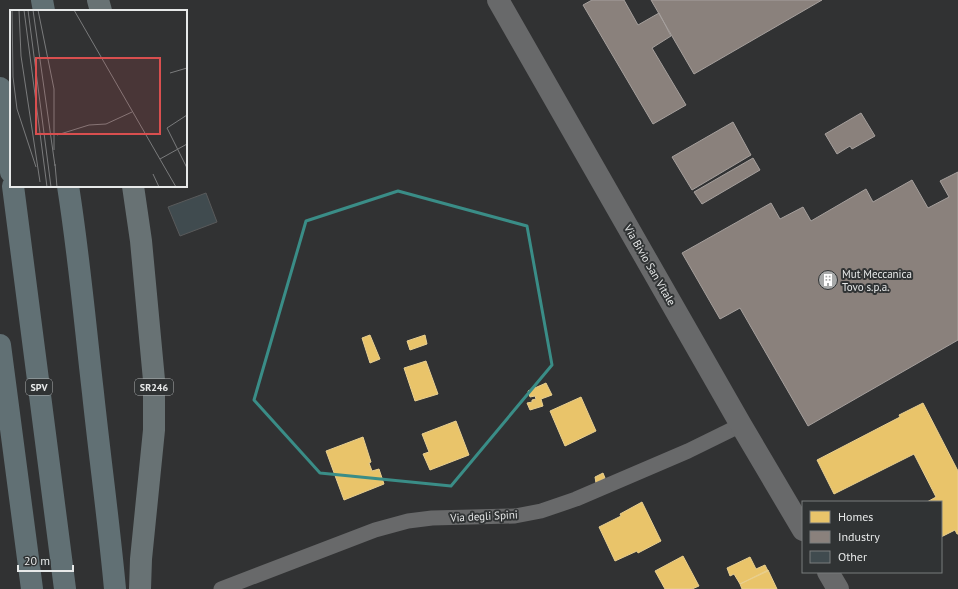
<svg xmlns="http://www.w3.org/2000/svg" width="958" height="589" viewBox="0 0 958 589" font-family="'PT Sans',sans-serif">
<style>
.homes{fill:#e9c46a;stroke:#e8cf90}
.industry{fill:#8a817c;stroke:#a6a09d}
.building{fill:#404b4f;stroke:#595a5b}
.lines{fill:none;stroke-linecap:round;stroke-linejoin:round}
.minor{stroke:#68696a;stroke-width:15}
.secondary{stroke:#68696a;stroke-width:22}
.primary{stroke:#687274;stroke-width:22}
.motorway{stroke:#617074;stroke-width:22}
.marked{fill:none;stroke:#3a8d87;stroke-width:3;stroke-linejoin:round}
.labels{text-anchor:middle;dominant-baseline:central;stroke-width:4;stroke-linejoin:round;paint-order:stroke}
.shield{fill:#303334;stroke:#b0b2b3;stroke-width:1}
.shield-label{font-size:10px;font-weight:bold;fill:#e7e9e9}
.street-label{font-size:11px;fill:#e7e9e9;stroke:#303334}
.poi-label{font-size:11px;fill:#e7e9e9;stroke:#303334;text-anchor:start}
.inset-road{fill:none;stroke:#7a7b7c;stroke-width:1}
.view{fill:#d94f4f;fill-opacity:0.15;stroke:#d94f4f;stroke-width:2}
.inset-edge{fill:none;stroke:#e7e9e9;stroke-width:2}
</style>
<rect width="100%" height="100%" fill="#313233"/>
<!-- homes -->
<path class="homes" d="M370,335L380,359L370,363L362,338Z
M425,335L427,344L410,350L407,341Z
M426,361L438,394L415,401L404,368Z
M546,383L552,395L541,399L543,406L530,410L527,403L532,402V400L536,399L535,396L530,397L528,391Z
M581,397L596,431L565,446L550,411Z
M923,403L958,471V534H957L955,530L941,537V502H927L936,497L914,454L834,494L817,460L900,417L899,415Z
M456,421L469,455L430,470L423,454L429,452L422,434Z
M363,437L371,462L369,463L372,471L379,469L384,484L344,500L326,451Z
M603,473L605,478L596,483L595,477Z
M642,502L661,541L638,553L637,551L615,561L599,527L621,516L620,514Z
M683,556L699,586L692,589H665L655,571Z
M750,557L756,569L765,565L768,571L740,584L734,574L730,576L727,568Z
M768,570L777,589H742L740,584Z"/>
<!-- industry -->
<path class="industry" d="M592,0H624L638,25L659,13L671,36L652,48L686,105L653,124L583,5Z
M651,0H822L694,74Z
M861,113L875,136L852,149L850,146L837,154L825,134Z
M733,122L751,155L692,190L672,157Z
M753,158L760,170L702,204L694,192Z
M958,172V340L808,426L740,308L720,319L682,253L771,203L780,219L803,207L811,221L866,189L873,202L912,180L928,208L949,197L940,181Z"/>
<!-- building -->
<path class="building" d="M206,193L217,222L180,236L168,207Z"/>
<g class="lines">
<!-- minor -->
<path class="minor" d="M221,589L375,530L408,521L432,518L515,516L541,511L576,499L688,451L741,425"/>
<!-- secondary -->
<path class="secondary" d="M498,0L741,425L803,530
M828,572L838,589"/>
<!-- primary -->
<path class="primary" d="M98,0L101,11
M133,186L141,241L154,380V430L141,559L140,589"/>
<!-- motorway -->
<path class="motorway" d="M42,0L44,11
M0,88L11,172
M13,186L65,589
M68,186C79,255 85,324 93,393C100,459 109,524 115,589
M0,345L32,589"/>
</g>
<!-- marked area -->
<path class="marked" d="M398,191L527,226L552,365L451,486L320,473L254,400L306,221Z"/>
<!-- icons -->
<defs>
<symbol id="building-disc" viewBox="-11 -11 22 22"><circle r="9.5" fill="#a7a9a9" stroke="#303334"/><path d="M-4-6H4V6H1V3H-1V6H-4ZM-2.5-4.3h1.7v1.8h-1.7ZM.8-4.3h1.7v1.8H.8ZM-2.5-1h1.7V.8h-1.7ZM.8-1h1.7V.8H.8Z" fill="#fff"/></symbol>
</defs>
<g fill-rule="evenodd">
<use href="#building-disc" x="817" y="269" width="22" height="22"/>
</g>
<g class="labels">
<!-- shield labels -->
<g class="shield">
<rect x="26" y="379" width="26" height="16" rx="3"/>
<rect x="135" y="379" width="38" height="16" rx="3"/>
</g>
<g class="shield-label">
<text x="39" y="387">SPV</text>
<text x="154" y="387">SR246</text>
</g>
<!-- street labels -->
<g class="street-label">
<text transform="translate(650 265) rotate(60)">Via Bivio San Vitale</text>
<text transform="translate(484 516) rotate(-3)">Via degli Spini</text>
</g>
<!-- poi labels -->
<g class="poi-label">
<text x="842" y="274">Mut Meccanica<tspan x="842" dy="13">Tovo s.p.a.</tspan></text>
</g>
</g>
<!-- overview -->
<g transform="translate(10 10)">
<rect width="177" height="177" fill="#313233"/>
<path class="inset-road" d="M2,0L3,67L7,99L26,157M9,0L11,46L30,172M14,0L37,177M18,0L41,177M23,0L45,156M28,0L44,79V140M64,0L166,177M160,63L177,58M177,105L157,118L177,158M47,125L79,115L96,114L122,102M150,149L177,134M45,154L47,177M143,164L149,177"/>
<path class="view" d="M26,48H150V124H26Z"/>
<rect width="177" height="177" class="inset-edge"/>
</g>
<!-- legend -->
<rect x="802" y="501" width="140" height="72" fill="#303334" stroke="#797c7c"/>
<rect x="810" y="511" width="20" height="12" fill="#e9c46a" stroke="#797c7c"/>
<text x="838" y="521" font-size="12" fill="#e7e9e9">Homes</text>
<rect x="810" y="531" width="20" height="12" fill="#8a817c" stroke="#797c7c"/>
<text x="838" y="541" font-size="12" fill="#e7e9e9">Industry</text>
<rect x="810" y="551" width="20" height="12" fill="#404b4f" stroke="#797c7c"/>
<text x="838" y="561" font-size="12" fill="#e7e9e9">Other</text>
<!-- scale -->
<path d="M18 565v6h55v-6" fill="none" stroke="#e7e9e9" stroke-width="2"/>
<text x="24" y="565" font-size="12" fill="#e7e9e9" stroke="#303334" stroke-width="3" paint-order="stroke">20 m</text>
</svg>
